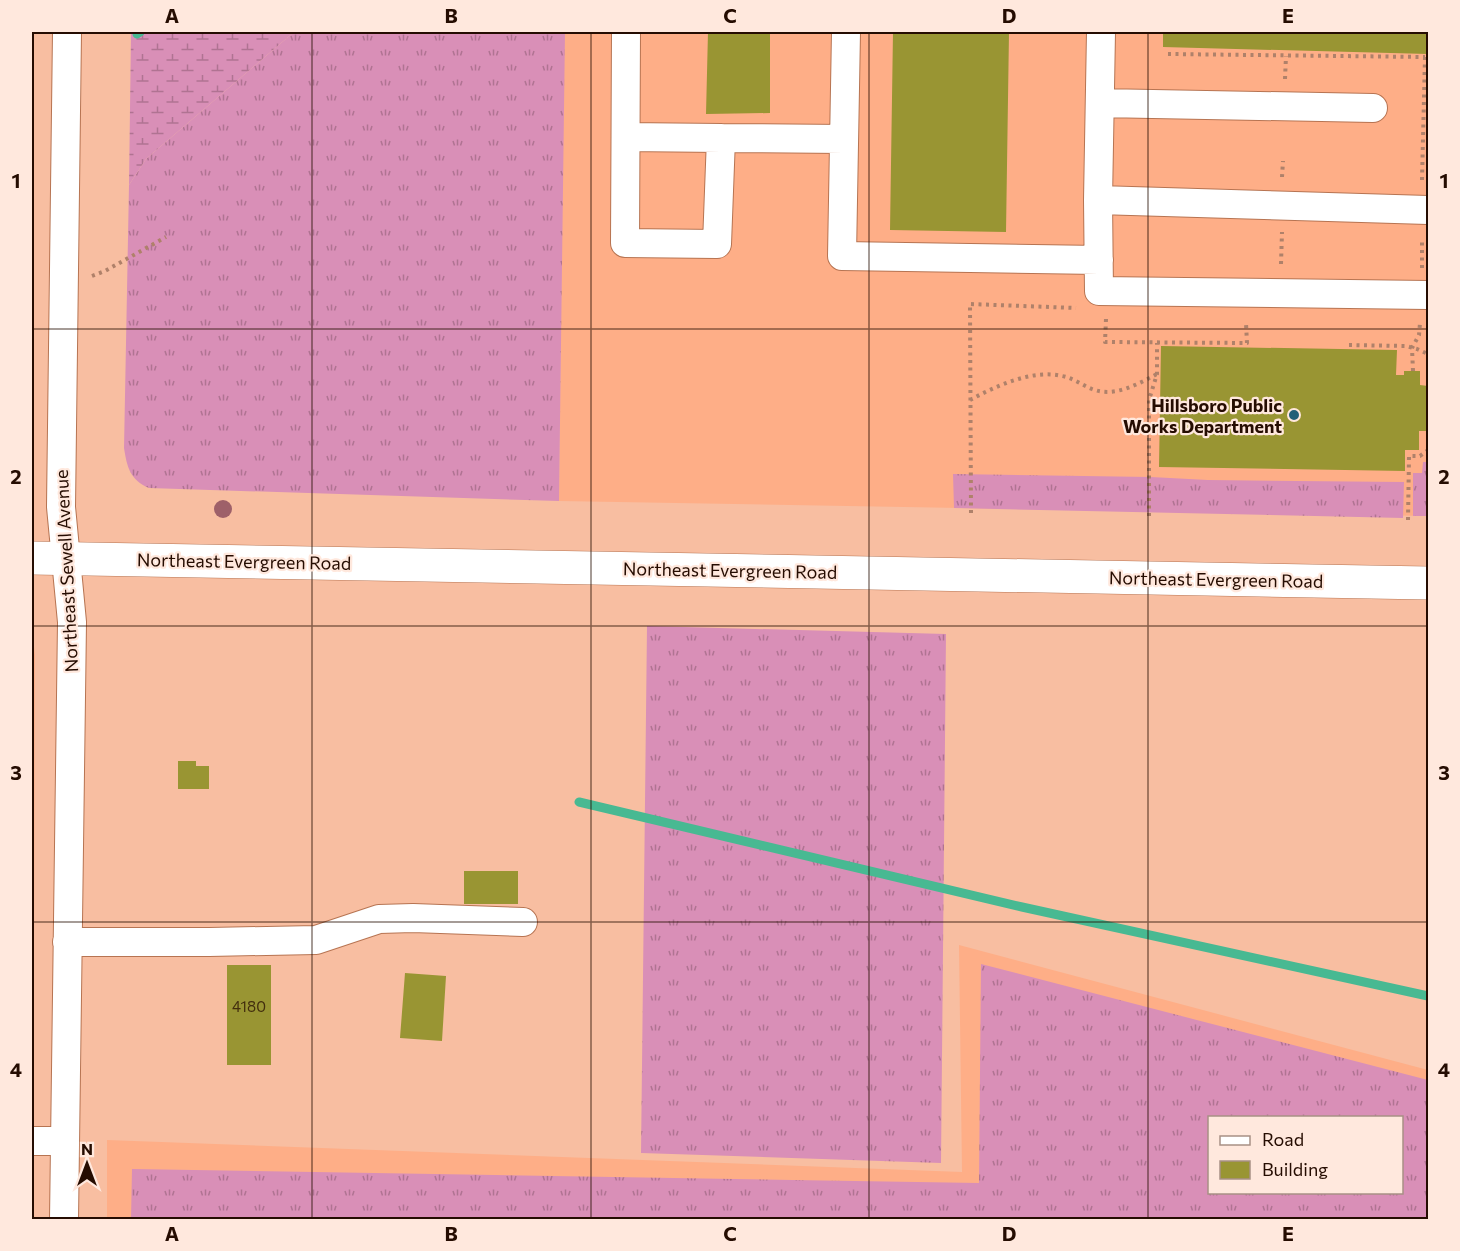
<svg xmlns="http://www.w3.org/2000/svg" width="1460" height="1251" viewBox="0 0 1460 1251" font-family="Commissioner,sans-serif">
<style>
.built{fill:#feae87;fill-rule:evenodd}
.grass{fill:url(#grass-tufts);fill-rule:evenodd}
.wetland{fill:url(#wetland-marsh)}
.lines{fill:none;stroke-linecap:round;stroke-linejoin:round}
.stream{stroke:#48b992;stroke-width:9}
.building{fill:#999533}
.minor-casing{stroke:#b77452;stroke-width:30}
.major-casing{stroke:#b77452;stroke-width:34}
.path{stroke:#af816a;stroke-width:4;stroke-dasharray:3 4.5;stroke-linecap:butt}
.minor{stroke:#fff;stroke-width:28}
.major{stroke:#fff;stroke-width:33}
.tree{fill:#9e6069}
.grid{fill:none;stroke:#250c01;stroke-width:1.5;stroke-opacity:0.55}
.poi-dot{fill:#236077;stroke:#ffe8dd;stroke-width:2}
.labels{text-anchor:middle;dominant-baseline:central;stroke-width:4.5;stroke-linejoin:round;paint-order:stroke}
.number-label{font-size:15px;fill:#422e0e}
.poi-label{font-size:18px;font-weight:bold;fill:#250c01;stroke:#ffe8dd;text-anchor:end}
.street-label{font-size:18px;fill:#250c01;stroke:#ffe8dd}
.neatline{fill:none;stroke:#250c01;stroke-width:2}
.grid-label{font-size:20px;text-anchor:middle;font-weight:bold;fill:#250c01}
</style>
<defs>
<pattern id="grass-tufts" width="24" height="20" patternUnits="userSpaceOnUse" patternTransform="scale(1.5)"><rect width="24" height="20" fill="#d98fb7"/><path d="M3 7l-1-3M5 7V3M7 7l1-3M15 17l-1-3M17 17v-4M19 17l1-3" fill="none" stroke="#b07392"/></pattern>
<pattern id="wetland-marsh" width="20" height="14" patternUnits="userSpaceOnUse" patternTransform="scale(1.5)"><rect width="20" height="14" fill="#d98fb7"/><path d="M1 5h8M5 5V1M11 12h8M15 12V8" fill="none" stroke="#b07392"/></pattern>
</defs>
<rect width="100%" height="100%" fill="#f8bea1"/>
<!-- built -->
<path class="built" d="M564,32H1428V516L559,501Z
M32,646L34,647L35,655L34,939L32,1043Z
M959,945L1428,1070V1219H107V1140L962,1172ZM1210,1118H1402V1192H1210Z"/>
<!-- grass -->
<path class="grass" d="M294,32H565L559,501L149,488C130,480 127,467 124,448L129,185L146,159Z
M1423,462H1428V516H1413V473H1422Z
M953,474L1151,477L1208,480L1404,482L1403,518L954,508Z
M647,626L946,634L941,1163L641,1153Z
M981,964L1428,1080V1219H131L132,1169L979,1183ZM1210,1118H1402V1192H1210Z"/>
<!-- wetland -->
<path class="wetland" d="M131,32H294L146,159L129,185Z"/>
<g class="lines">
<!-- stream -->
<path class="stream" d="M137,34L140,32
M579,802L1022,907L1428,996"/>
</g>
<!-- building -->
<path class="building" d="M708,32H770V113L706,114Z
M893,32H1009L1006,232L890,230Z
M1163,32H1428V54L1163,47Z
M1161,346L1397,350L1396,375H1404V371H1420V385L1428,386V431H1419V450H1405V471L1159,467Z
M178,761H196V766H209V789H178Z
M464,871H518V904H464Z
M227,965H271V1065H227Z
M405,973L446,976L442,1041L400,1038Z"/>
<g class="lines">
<defs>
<path id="minor" d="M626,32L625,243L717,244L721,138L626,137
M846,32L842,256L1099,260
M1101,32L1098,200L1428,210
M1100,103L1373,108
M721,138L844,139
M1098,200L1099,291L1428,295
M67,942H209L316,940L379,919L413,918L523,922
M32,1141H65
M64,1220L72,622L61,507L67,32"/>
<path id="major" d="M32,558L1428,583"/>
</defs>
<!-- minor casing -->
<use href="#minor" class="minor-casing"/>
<!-- major casing -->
<use href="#major" class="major-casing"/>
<!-- path -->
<path class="path" d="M1168,54L1425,57
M1285,79L1286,56
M1282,177L1283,161
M1422,180L1425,57H1428
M1281,264L1282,232
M1422,268V239
M92,276L105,271L166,237
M1106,319L1105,342L1247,343L1246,323L1248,322
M1349,345L1406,346L1417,349L1428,354
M1413,371L1412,348L1419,335L1420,323
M970,400C996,386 1032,369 1062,376C1073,378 1082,385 1092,389C1114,398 1138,384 1157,374
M971,513L970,304L1076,308
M1149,516V400L1157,374V343
M1408,520L1409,456H1420L1428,450"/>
<!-- minor -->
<use href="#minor" class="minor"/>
<!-- major -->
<use href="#major" class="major"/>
</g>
<!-- trees -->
<circle class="tree" cx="223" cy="509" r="9"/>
<!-- grid -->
<path class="grid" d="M312,32V1220M591,32V1220M869,32V1220M1148,32V1220M32,329H1428M32,626H1428M32,922H1428"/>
<!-- markers -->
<circle class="poi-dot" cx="1294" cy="415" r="6"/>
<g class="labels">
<!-- number labels -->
<g class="number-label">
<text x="249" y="1006">4180</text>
</g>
<!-- poi labels -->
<g class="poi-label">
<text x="1282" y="405">Hillsboro Public<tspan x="1282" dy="21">Works Department</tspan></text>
</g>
<!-- street labels -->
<g class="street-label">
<text transform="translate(244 561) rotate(1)">Northeast Evergreen Road</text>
<text transform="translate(730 570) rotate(1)">Northeast Evergreen Road</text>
<text transform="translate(66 571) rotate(-93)">Northeast Sewell Avenue</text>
<text transform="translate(1216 579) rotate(1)">Northeast Evergreen Road</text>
</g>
</g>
<!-- border -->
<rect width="1460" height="1251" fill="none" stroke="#ffe8dd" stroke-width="66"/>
<!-- legend -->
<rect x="1208" y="1116" width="195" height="78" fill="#ffe8dd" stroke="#a89085" stroke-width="1.5"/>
<rect x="1220" y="1136" width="30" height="9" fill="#ffffff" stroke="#a89085" stroke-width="1.5"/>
<text x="1262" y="1146" font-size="18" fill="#250c01">Road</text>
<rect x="1220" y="1161" width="30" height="18" fill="#999533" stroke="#a89085" stroke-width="1.5"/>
<text x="1262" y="1176" font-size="18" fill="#250c01">Building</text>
<!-- north arrow -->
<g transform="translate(87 1164)" stroke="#ffe8dd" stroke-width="4.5" paint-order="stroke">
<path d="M0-4.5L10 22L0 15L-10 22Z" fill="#250c01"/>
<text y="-9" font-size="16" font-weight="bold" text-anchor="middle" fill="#250c01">N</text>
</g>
<rect x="33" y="33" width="1394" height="1185" class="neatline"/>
<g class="grid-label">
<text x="172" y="23">A</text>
<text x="451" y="23">B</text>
<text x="730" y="23">C</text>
<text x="1009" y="23">D</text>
<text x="1288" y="23">E</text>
<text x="16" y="188">1</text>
<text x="1444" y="188">1</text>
<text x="16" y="484">2</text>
<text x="1444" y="484">2</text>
<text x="16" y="780">3</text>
<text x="1444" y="780">3</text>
<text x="16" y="1077">4</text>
<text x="1444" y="1077">4</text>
<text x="172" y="1241">A</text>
<text x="451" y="1241">B</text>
<text x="730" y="1241">C</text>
<text x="1009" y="1241">D</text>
<text x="1288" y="1241">E</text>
</g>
</svg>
